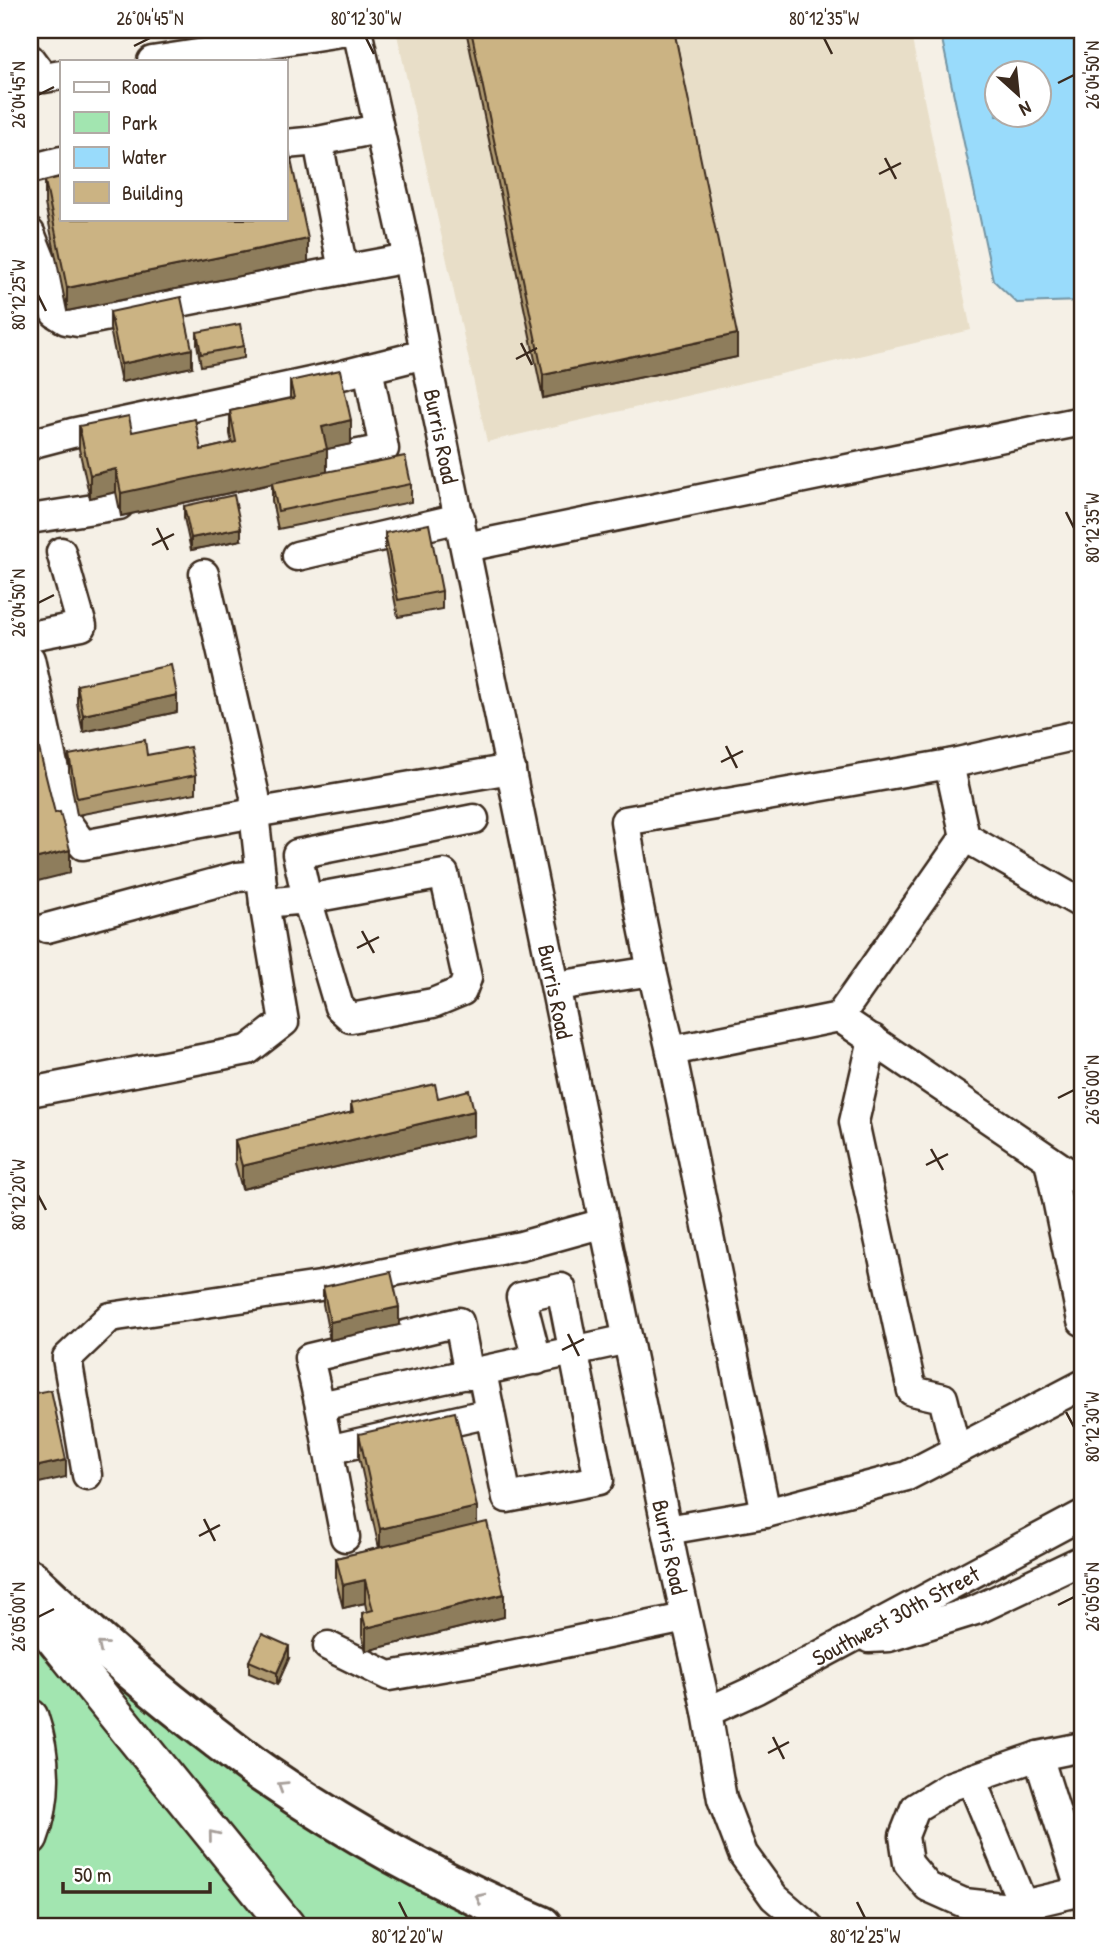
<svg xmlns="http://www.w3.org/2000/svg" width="1112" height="1956" viewBox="0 0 1112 1956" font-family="'Patrick Hand',sans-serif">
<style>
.built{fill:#e8dec8}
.green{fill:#a2e5b0;stroke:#6e8867;stroke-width:2}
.water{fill:#99dbfb;stroke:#7394a3;stroke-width:2;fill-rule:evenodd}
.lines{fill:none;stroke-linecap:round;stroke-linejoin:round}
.minor-casing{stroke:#3b2a1e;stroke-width:33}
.major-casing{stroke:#3b2a1e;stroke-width:40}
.highway-casing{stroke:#3b2a1e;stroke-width:44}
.minor{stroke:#fff;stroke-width:28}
.major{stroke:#fff;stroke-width:35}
.highway{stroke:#fff;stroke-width:38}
.wall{fill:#af9a71;stroke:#3b2a1e;stroke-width:2}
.shaded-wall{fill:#8e7d5c;stroke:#3b2a1e;stroke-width:2}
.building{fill:#cbb383;stroke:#3b2a1e;stroke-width:2}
.oneway{stroke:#a79f9a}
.ticks{fill:none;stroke:#3b2a1e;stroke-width:2.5}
.labels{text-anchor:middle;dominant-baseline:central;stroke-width:5;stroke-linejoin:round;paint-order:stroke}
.street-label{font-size:23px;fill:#3b2a1e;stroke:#fff}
.neatline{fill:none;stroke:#3b2a1e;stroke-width:2.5}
.ticks-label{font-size:18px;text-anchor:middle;fill:#3b2a1e}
</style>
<rect width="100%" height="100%" fill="#f5f0e6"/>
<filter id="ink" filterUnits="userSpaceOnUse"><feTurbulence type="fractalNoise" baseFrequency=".0143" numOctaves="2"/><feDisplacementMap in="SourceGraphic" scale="14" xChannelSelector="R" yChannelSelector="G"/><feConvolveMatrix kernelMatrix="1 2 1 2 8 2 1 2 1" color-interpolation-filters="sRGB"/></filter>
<g filter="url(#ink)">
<!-- built -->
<path class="built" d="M396,30H910L971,330L487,442Z"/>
<!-- green -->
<path class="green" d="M57,1624L516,1926H302Z
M30,1633L269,1926H30V1862L39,1840L35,1707L30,1698Z"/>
<!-- water -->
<path class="water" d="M940,30H1082V301L1017,303L993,280ZM996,74H1038V116H996Z"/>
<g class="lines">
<defs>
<g id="minor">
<path id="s1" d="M357,30L408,258L425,354L673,1559L707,1712L722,1799L743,1854L774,1897L808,1926"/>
<path d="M30,59L44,78L61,75"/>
<path d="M152,61L354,30"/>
<path d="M378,129L318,141L343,270L408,258"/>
<path d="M285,144L318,141"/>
<path d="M30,169L61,161"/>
<path d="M30,233L44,268L50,302L55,313L66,320L78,322L343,270"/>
<path d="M30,446V444L72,433L334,377L425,354"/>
<path d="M324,461L384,449L368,368"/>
<path d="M30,519L119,505"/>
<path d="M466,547L1082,421"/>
<path d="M297,556L460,518"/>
<path d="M30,636L82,626L61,552"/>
<path d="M30,659L65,820L83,845L254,813L511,769"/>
<path d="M949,764L965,837"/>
<path d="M264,903L307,899L444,874L467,978L462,991L433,1003L351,1018L339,1007L307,899L297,854L474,819"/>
<path d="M47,928L237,877L261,875"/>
<path d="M652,971L637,897L625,821L949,764L1082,734"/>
<path d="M557,986L652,971L671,1051L766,1513L667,1530"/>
<path d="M839,1017L965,837L1082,904"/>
<path d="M873,1039L854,1122L912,1391L943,1398L956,1450"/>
<path d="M671,1051L839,1017L1082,1182"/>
<path d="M30,1092L248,1050L284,1022L264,903L254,813L255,796L204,574"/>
<path d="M1049,1160L1082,1321"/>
<path d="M482,1372L507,1498L599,1480L561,1288L521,1297L537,1360"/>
<path d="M320,1406L309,1358L459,1322L469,1375"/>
<path d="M328,1450L490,1413"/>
<path d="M87,1475L67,1358L110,1317L320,1286L521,1246L604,1223"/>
<path d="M766,1513L907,1476L1082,1385"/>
<path d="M345,1537L320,1406L628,1339"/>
<path d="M869,1638L889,1637L976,1610L1082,1560"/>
<path d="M328,1646L389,1676L482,1660L685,1618"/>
<path id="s2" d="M707,1712L757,1689L1082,1515"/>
<path d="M1082,1747L1038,1756L1082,1895"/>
<path d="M1038,1756L951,1786L915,1808L904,1836L908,1863L928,1887L964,1903L1010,1908L1082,1891"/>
<path d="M971,1779L1023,1905"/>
</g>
<path id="major" d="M30,1609L287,1926
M30,1717C43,1755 45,1799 30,1837"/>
<path id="highway" d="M30,1579C89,1635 150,1688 216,1738C233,1751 249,1764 267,1776C353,1835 446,1885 542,1926"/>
</defs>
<!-- minor casing -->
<use href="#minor" class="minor-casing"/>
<!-- major casing -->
<use href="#major" class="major-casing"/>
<!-- highway casing -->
<use href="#highway" class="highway-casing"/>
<!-- minor -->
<use href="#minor" class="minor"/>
<!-- major -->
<use href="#major" class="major"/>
<!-- highway -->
<use href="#highway" class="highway"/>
</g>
<!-- wall -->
<path class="wall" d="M466,30H674L737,357L543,398Z
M45,181L308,262L67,311L45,204Z
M110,312L192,367L121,382L110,329Z
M197,332L244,346V358L201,366L197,344Z
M290,381L351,444L327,449V472L411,484V502L278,529L272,501V484L121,516L116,492L90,498L79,449V426L132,432L201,450L232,443L230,434V411L290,398Z
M184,506L241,540L191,550L184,518Z
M385,533L442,591V609L398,617L385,550Z
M77,685L177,712L83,732L77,703Z
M69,755H147L196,775V793L77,815L69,772Z
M351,1103L474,1135L242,1189L235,1163V1140L351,1113Z
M323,1287L399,1325L330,1340L323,1304Z
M359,1434L477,1524L504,1617L366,1651L362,1636V1613L367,1612L365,1603L343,1608L336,1581V1558L379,1548L359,1457Z
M289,1658L277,1685L249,1673V1661Z
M1082,1754V1795L1078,1778V1755Z"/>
<!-- shaded-wall -->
<path class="shaded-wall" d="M308,239V262L67,311V288Z
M737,334V357L543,398V375Z
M192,349V367L121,382V364Z
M351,420V444L327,449V472L121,516V493L322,427Z
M116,469V492L90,498V475Z
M241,528V540L191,550V538Z
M177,695V712L83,732V715Z
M70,850V873L30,883V860Z
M474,1111V1135L242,1189V1166Z
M399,1307V1325L330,1340V1322Z
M66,1460V1477L30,1485V1468Z
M477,1507V1530L380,1552V1529Z
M365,1580V1603L343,1608V1585Z
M504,1594V1617L366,1651V1628Z
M289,1646V1658L277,1685V1673Z"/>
<!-- building -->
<path class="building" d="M471,30H674L737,334L543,375Z
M285,132L308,239L67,288L45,181L61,177V219H285Z
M181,297L192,349L121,364L110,312Z
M240,324L244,346L201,354L197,332Z
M340,370L351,420L322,427L327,449L121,493L116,469L90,475L79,426L129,416L132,432L195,419L201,450L236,442L230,411L294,398L290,381Z
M405,456L411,484L278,511L272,483Z
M234,495L241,528L191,538L184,506Z
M429,524L442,591L398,600L385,533Z
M171,665L177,695L83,715L77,685Z
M30,712L55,813L60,812L70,850L30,860Z
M145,740L147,755L190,747L196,775L77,798L69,755Z
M435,1084L438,1098L469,1090L474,1111L242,1166L235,1140L353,1112L351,1103Z
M391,1272L399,1307L330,1322L323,1287Z
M51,1390L66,1460L30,1468V1394Z
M455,1412L477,1507L380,1529L359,1434Z
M487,1522L504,1594L366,1628L362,1613L373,1610L365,1580L343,1585L336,1558Z
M262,1634L289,1646L277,1673L249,1661Z
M1082,1754V1772L1078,1755Z"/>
<!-- one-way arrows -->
<defs><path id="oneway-chevron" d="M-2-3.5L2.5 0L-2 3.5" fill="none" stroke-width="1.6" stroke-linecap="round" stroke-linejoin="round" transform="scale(1.75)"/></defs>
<g class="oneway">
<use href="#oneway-chevron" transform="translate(102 1646) rotate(-140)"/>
<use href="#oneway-chevron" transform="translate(282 1786) rotate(-148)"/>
<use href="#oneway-chevron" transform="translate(213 1835) rotate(-129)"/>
<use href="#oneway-chevron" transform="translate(480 1898) rotate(-153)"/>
</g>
</g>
<!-- ticks -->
<path class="ticks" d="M366,38L374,54M824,38L832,54M134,46L150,38M1058,83L1074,75M38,95L54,87M885,158L896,179M879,174L901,163M38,295L46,311M521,343L532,365M516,359L537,348M1066,512L1074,528M157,528L168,550M152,545L174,534M38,603L54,595M726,746L737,768M721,762L743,751M362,931L374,953M357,948L379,937M1058,1098L1074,1090M931,1149L943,1170M926,1165L948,1154M38,1195L46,1210M568,1334L579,1356M562,1350L584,1339M1066,1412L1074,1427M204,1519L215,1541M199,1536L220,1525M1058,1605L1074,1597M38,1617L54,1609M773,1737L784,1759M768,1753L789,1742M399,1902L407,1918M857,1902L865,1918"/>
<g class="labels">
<!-- street labels -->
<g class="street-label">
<text stroke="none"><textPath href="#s1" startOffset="415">Burris Road</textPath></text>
<text stroke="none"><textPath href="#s1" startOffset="982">Burris Road</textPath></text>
<text stroke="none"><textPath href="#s1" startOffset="1549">Burris Road</textPath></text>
<text stroke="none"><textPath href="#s2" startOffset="212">Southwest 30th Street</textPath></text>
</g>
</g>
<!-- margin -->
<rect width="1112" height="1956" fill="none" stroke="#fff" stroke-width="77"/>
<!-- legend -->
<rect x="60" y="60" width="228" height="161" fill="#ffffff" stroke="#b1aaa5" stroke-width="2"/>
<rect x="74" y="82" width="35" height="10" fill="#ffffff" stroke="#b1aaa5" stroke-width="2"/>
<text x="122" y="94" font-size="21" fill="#3b2a1e">Road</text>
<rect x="74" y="112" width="35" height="21" fill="#a2e5b0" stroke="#b1aaa5" stroke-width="2"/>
<text x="122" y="130" font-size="21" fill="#3b2a1e">Park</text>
<rect x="74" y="147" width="35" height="21" fill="#99dbfb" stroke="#b1aaa5" stroke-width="2"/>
<text x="122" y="164" font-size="21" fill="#3b2a1e">Water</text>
<rect x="74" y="182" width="35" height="21" fill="#cbb383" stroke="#b1aaa5" stroke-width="2"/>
<text x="122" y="200" font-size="21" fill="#3b2a1e">Building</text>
<!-- north arrow -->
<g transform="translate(1018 94) rotate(153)"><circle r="33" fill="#ffffff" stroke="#b1aaa5" stroke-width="2"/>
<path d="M0-5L12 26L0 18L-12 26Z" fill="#3b2a1e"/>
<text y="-10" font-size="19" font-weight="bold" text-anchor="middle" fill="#3b2a1e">N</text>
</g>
<!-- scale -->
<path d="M63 1882v10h147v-10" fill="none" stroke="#3b2a1e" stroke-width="3.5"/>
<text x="74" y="1882" font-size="21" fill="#3b2a1e" stroke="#ffffff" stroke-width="5" paint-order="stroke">50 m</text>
<rect x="38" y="38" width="1036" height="1880" class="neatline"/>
<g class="ticks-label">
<text x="150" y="25">26°04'45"N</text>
<text x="366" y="25">80°12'30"W</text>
<text x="824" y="25">80°12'35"W</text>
<text transform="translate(1093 75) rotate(-90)" y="6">26°04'50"N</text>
<text transform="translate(19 95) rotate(-90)" y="6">26°04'45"N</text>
<text transform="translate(19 295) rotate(-90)" y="6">80°12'25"W</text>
<text transform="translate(1093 528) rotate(-90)" y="6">80°12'35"W</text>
<text transform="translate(19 603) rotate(-90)" y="6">26°04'50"N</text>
<text transform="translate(1093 1090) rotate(-90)" y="6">26°05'00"N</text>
<text transform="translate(19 1195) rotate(-90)" y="6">80°12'20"W</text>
<text transform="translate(1093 1427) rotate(-90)" y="6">80°12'30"W</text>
<text transform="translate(1093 1597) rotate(-90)" y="6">26°05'05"N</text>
<text transform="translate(19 1617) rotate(-90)" y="6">26°05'00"N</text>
<text x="407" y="1943">80°12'20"W</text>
<text x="865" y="1943">80°12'25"W</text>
</g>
</svg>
